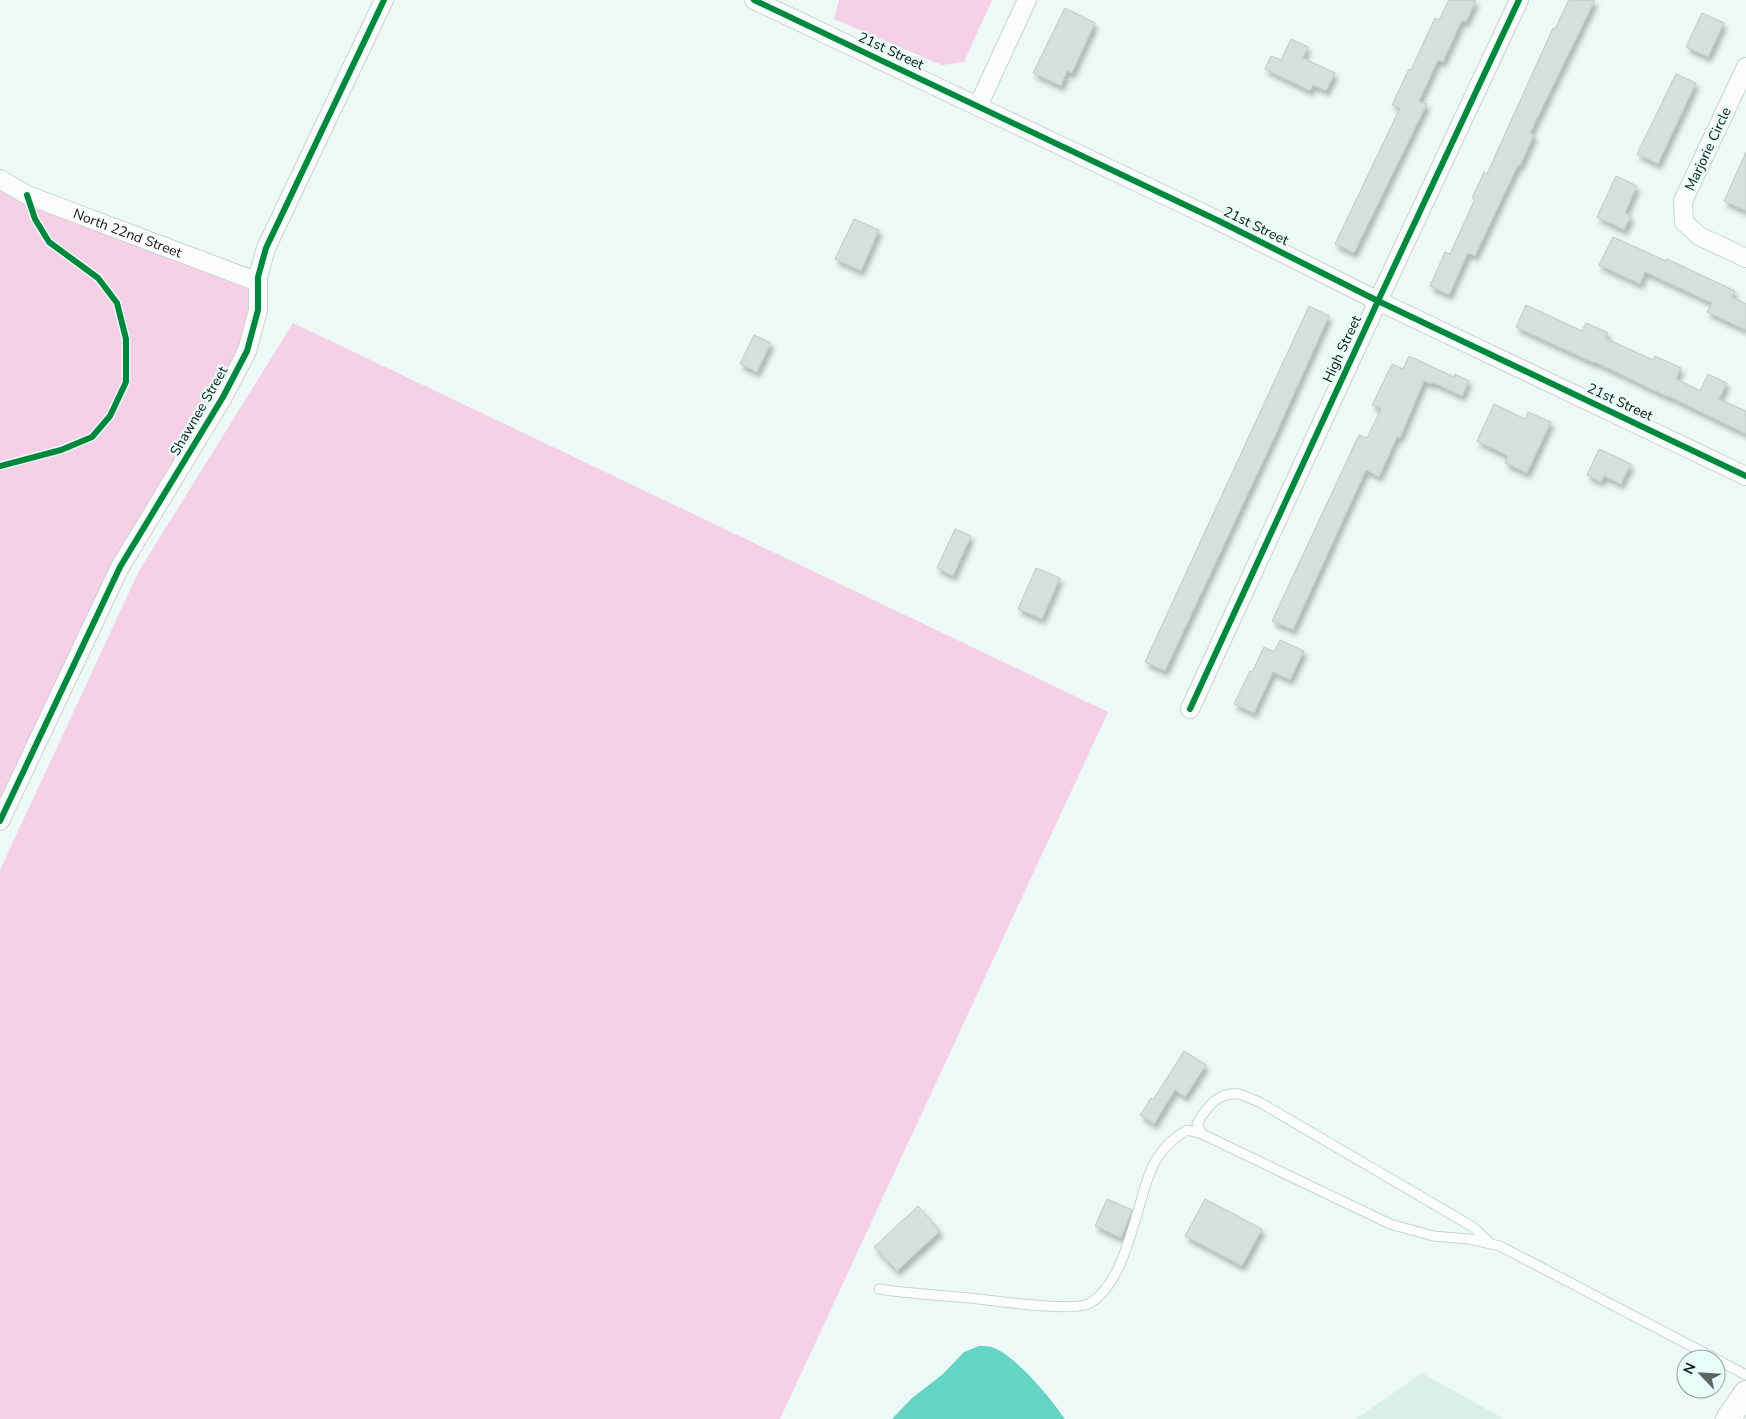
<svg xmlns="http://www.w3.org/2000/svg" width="1746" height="1419" viewBox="0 0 1746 1419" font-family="'Nunito Sans',sans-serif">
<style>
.built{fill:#d8efea}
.green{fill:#f5d0e7}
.water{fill:#66d4c4}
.building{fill:#d5dfdd;stroke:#bfc9c6;filter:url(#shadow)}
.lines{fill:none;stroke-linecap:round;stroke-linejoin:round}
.service-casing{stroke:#c9d3d1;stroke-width:11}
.minor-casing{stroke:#c9d3d1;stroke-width:20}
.secondary-casing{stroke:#c9d3d1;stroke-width:26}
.service{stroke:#fcfefe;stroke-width:9}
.minor{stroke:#fcfefe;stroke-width:18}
.secondary{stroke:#fcfefe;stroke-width:24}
.cycleway-casing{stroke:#e7fef9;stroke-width:9}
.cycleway{stroke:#00873e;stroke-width:6}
.labels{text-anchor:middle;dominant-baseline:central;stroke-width:4.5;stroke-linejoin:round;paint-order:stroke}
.street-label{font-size:14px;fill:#0c1412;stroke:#e7fef9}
</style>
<defs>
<filter id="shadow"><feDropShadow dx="3" dy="5" stdDeviation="2.5" flood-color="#0004"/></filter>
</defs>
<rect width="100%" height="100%" fill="#ecf9f6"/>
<!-- built -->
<path class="built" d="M1422,1373L1504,1419H1356Z"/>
<!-- green -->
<path class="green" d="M839,0H992L964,62L942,65L834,19Z
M0,179L258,282L247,351L120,567L0,821Z
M293,323L1108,712L780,1419H0V870L139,571Z"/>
<!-- water -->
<path class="water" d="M979,1346C984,1346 990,1346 994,1348C1017,1357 1051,1399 1065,1419H892L912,1398L943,1374L964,1352Z"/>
<!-- building -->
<path class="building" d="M1449,0H1476L1466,22L1462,20L1443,62L1438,60L1419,101L1427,104L1354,253L1335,244L1400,108L1392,105L1409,69L1411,70L1435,18L1439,20Z
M1569,0H1595L1530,133L1534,135L1520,166L1518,165L1475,256L1468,253L1449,295L1430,286L1445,252L1450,254L1475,199L1472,198L1484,172L1487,174L1553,28L1555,29Z
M1065,8L1095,23L1072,73L1067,71L1061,86L1033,73Z
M1702,13L1724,23L1708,57L1686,47Z
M1291,39L1308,47L1303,58L1335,73L1326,91L1313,85L1310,91L1265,69L1271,56L1281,60Z
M1676,74L1696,83L1658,164L1637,154Z
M1746,152V211L1724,201Z
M1616,176L1637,186L1625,213L1631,216L1624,230L1597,217Z
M854,219L879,230L861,271L835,259Z
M1613,237L1666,261L1667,259L1735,291L1732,297L1746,304V330L1707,312L1712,303L1645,272L1640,284L1599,265Z
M1526,305L1582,331L1586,323L1608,333L1605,338L1653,360L1655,356L1681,368L1676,379L1700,391L1708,374L1727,383L1719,399L1746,411V434L1668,396V397L1595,362L1594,363L1516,327Z
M1309,306L1329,316L1274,438L1165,671L1145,662Z
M754,335L771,343L757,372L740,364Z
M1409,356L1454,377L1455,374L1469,381L1462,396L1432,382V384L1424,381L1400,438L1397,437L1379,477L1366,470L1293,630L1272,621L1359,435L1367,438L1381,409L1372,405L1392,364L1403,369Z
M1494,404L1525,419L1528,412L1551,422L1527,473L1505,463L1508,456L1477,441Z
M1599,449L1631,464L1621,484L1604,476L1601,482L1587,475Z
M955,529L971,536L953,576L937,568Z
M1036,568L1060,578L1042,619L1018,609Z
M1280,640L1304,651L1290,680L1273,672L1254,713L1234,704L1250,671L1252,672L1264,647L1274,652Z
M1184,1051L1206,1065L1185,1097L1175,1090L1154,1124L1140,1115L1151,1098L1153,1100Z
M1107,1199L1132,1210L1121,1238L1095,1226Z
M1205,1199L1262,1229L1242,1266L1185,1236Z
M918,1206L940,1231L897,1271L874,1247Z"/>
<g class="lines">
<defs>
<path id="service" d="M1202,1134L1197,1124C1206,1108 1218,1091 1239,1094C1246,1096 1254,1100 1261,1103L1473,1227L1490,1243
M879,1289C910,1294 940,1295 970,1298C991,1300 1075,1313 1090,1303C1119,1286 1131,1234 1140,1204C1149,1171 1156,1148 1187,1130L1202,1134L1390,1224L1433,1236L1469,1239L1500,1246L1716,1359
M1716,1359L1746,1375"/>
<g id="minor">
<path d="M754,0L1219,221L1378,301L1746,476"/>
<path d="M1746,67L1683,201L1684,222L1699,236L1746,258"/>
<path d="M978,106L1027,0"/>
<path id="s1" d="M0,179L27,195L258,282"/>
<path d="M1190,709L1378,301L1519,0"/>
<path d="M0,821L120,567L223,397L247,351L258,310V277L266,248L384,0"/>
</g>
<path id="secondary" d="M1728,1419L1746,1393"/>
</defs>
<!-- service casing -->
<use href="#service" class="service-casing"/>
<!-- minor casing -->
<use href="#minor" class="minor-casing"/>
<!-- secondary casing -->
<use href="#secondary" class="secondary-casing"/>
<!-- service -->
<use href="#service" class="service"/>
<!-- minor -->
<use href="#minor" class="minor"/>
<!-- secondary -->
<use href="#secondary" class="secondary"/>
<defs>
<path id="cycleway" d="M754,0L1219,221L1378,301L1746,476
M0,466L61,450L92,437L110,416L126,382V339L117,303L98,278L49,242L35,219L27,195
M1190,709L1378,301L1519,0
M0,821L120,567L223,397L247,351L258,310V277L266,248L384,0"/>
</defs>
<!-- cycleway casing -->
<use href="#cycleway" class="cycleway-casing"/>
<!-- cycleway -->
<use href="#cycleway" class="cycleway"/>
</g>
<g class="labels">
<!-- street labels -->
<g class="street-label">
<text transform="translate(891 51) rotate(25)">21st Street</text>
<text transform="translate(1708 149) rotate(-65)">Marjorie Circle</text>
<text transform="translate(1256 226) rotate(26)">21st Street</text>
<text stroke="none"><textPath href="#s1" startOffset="139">North 22nd Street</textPath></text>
<text transform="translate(1342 349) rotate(-65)">High Street</text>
<text transform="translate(1620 402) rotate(25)">21st Street</text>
<text transform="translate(199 411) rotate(-60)">Shawnee Street</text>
</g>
</g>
<!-- north arrow -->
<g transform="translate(1701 1374) rotate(295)"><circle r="24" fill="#e7fef9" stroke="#8fa09d"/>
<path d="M0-4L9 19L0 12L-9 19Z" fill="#5a6462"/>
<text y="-8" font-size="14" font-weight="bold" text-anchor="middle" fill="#0c1412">N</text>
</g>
</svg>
